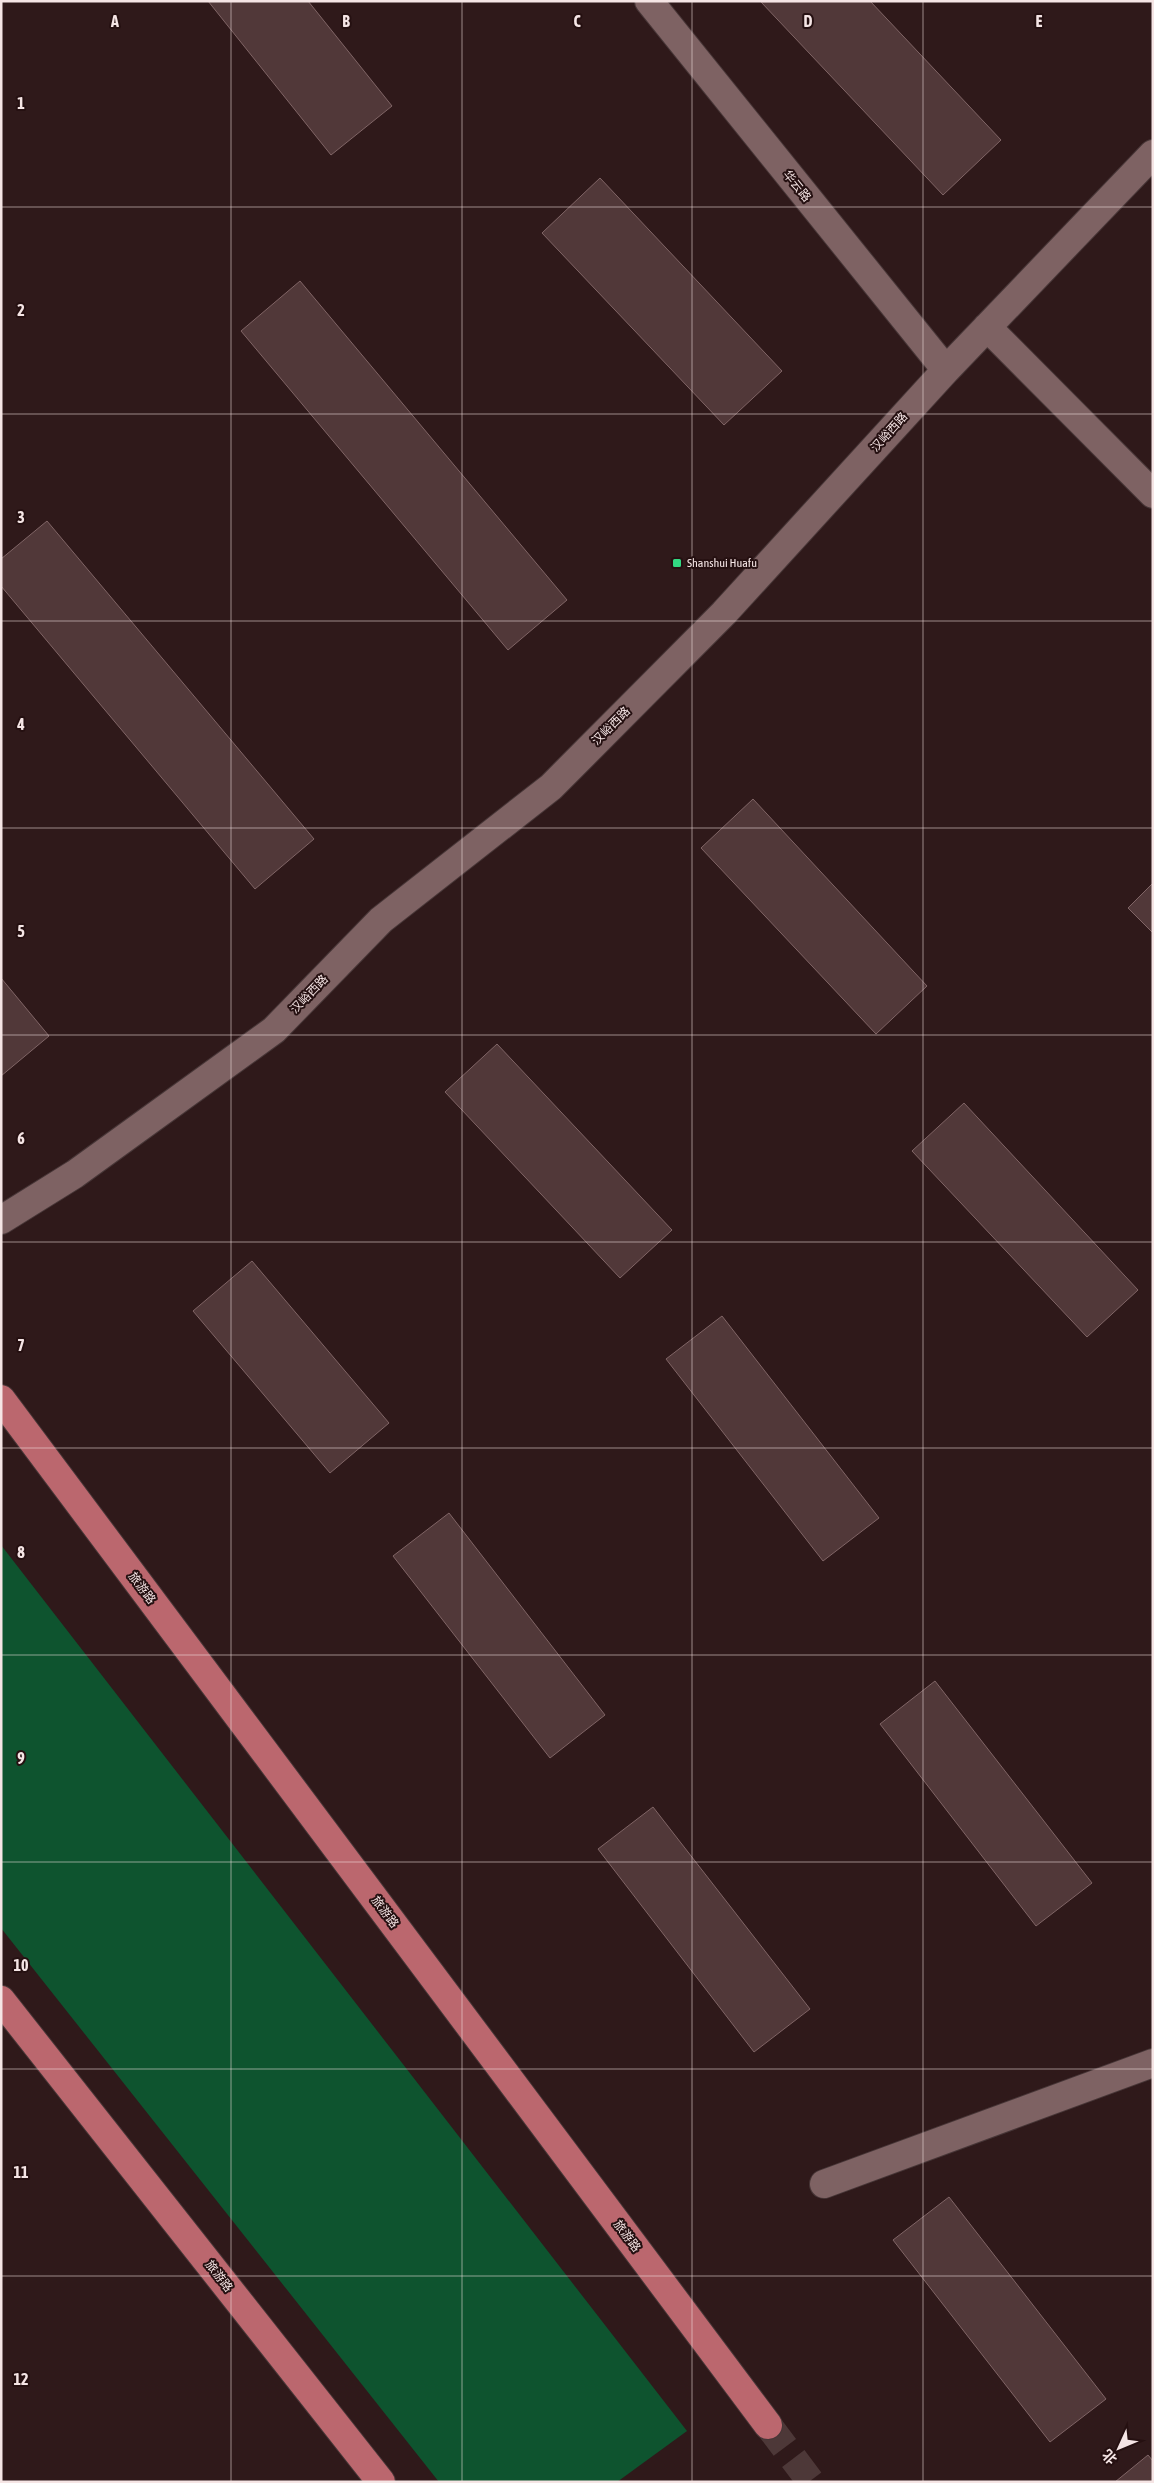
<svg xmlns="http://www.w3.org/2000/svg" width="1154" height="2483" viewBox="0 0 1154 2483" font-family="'Asap Condensed','Noto Sans SC',sans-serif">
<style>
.grass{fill:#0e542f}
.building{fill:#513839;stroke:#806566}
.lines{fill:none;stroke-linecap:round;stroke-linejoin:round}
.major-tunnel{stroke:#4d3838;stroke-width:28;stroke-dasharray:28 14;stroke-linecap:butt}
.minor-casing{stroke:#473637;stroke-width:30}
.major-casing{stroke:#473637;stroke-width:30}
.minor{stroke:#7e6263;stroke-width:28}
.major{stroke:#bb676e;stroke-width:28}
.grid{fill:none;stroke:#f5e5e5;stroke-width:1;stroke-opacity:0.55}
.poi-dot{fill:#32d882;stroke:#251011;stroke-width:2}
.labels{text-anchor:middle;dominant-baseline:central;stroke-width:4;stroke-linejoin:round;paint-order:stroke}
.street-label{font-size:12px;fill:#f5e5e5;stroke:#251011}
.poi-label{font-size:12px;fill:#f5e5e5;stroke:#251011;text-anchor:start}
.grid-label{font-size:16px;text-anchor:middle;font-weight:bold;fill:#f5e5e5;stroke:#251011;stroke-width:4;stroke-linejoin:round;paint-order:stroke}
</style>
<rect width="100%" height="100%" fill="#2f191a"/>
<!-- grass -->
<path class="grass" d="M1,1545L687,2431L617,2482H439L1,1928Z"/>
<!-- building -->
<path class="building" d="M208,1H308L392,106L331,155Z
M870,1L1001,140L943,195L761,2Z
M600,178L782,371L724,425L542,233Z
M300,281L567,600L508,650L241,331Z
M47,521L314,839L255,889L1,586V559Z
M753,799L927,986L876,1034L701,848Z
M1153,883V933L1128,908Z
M1,978L49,1036L1,1076Z
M497,1044L672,1230L620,1278L445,1092Z
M964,1103L1138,1290L1087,1337L912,1151Z
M252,1261L389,1423L330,1473L193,1311Z
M722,1316L879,1518L823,1561L666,1359Z
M449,1513L605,1715L550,1758L393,1556Z
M935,1681L1092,1883L1036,1926L880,1724Z
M653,1807L810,2009L754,2052L598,1849Z
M949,2197L1106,2399L1050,2442L893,2240Z
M1148,2455L1153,2461V2482H1115Z"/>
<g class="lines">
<!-- major-tunnel -->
<path class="major-tunnel" d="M768,2425L811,2482"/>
<defs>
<path id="minor" d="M649,1L946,370
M987,327L1153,494
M1,1220L75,1174L274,1030L381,920L551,787L724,613L946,370L1153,154
M824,2184L1153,2063"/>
<path id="major" d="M1,1399L768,2425
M1,2000L381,2482"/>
</defs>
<!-- minor casing -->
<use href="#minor" class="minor-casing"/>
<!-- major casing -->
<use href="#major" class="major-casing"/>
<!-- minor -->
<use href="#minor" class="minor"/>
<!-- major -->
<use href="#major" class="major"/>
</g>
<!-- grid -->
<path class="grid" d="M231,1V2482M462,1V2482M692,1V2482M923,1V2482M1,207H1153M1,414H1153M1,621H1153M1,828H1153M1,1035H1153M1,1242H1153M1,1448H1153M1,1655H1153M1,1862H1153M1,2069H1153M1,2276H1153"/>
<!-- markers -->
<rect class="poi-dot" x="672" y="558" width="10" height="10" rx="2.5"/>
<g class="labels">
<!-- street labels -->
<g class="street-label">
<text transform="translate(797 186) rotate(51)">华云路</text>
<text transform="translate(889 432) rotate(-48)">汉峪西路</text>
<text transform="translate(611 726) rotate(-45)">汉峪西路</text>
<text transform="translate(309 994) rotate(-46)">汉峪西路</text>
<text transform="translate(142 1588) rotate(53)">旅游路</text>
<text transform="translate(385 1912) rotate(53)">旅游路</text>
<text transform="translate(627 2236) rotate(53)">旅游路</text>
<text transform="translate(219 2276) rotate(52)">旅游路</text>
</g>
<!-- poi labels -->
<g class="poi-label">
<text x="687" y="563">Shanshui Huafu</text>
</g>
</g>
<g class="grid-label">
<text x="115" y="27">A</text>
<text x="346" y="27">B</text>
<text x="577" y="27">C</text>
<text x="808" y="27">D</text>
<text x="1039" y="27">E</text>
<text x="21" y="109">1</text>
<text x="21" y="316">2</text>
<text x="21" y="523">3</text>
<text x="21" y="730">4</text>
<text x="21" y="937">5</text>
<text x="21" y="1144">6</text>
<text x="21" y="1351">7</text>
<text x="21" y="1558">8</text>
<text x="21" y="1764">9</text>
<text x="21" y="1971">10</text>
<text x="21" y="2178">11</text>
<text x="21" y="2385">12</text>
</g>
<!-- border -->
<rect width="1154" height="2483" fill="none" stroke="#f5e5e5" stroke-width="5"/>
<!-- north arrow -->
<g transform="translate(1119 2448) rotate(226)" stroke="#251011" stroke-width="4" paint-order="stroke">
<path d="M0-4L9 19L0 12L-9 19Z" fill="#f5e5e5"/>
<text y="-8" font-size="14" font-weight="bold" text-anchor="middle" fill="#f5e5e5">北</text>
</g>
</svg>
